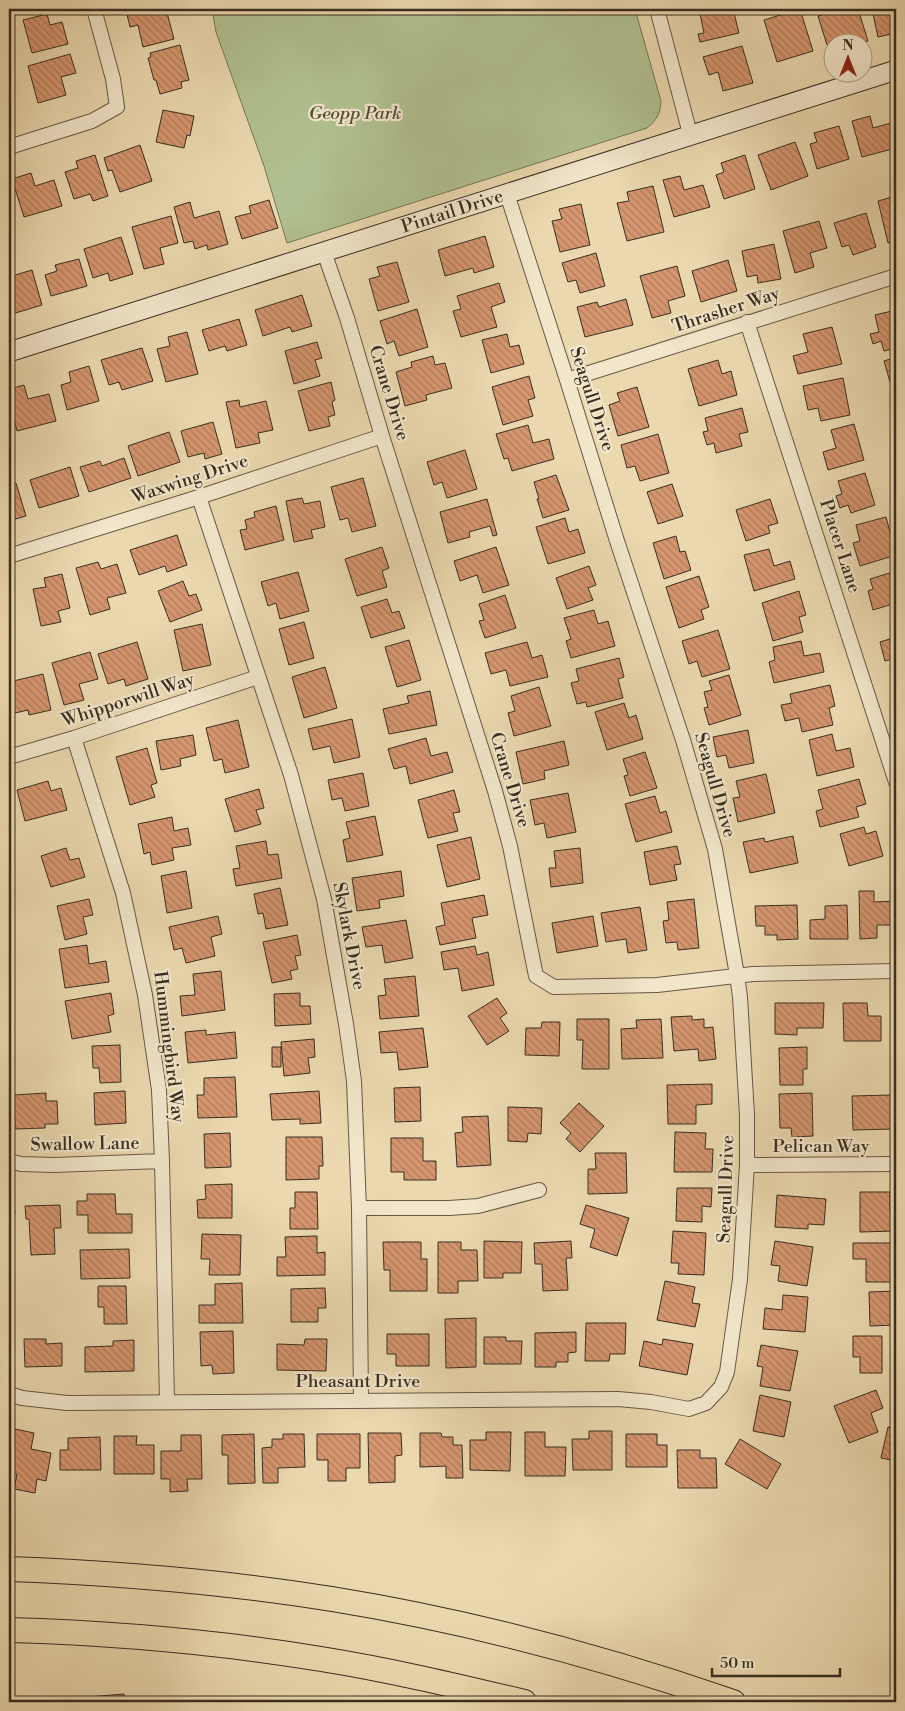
<svg xmlns="http://www.w3.org/2000/svg" width="905" height="1711" viewBox="0 0 905 1711" font-family="'Libre Bodoni',serif">
<style>
.green{fill:#b1c090;stroke:#757758}
.building{fill:url(#building-back-hatch);stroke:#392e20}
.lines{fill:none;stroke-linecap:round;stroke-linejoin:round}
.street-casing{stroke:#665844;stroke-width:16}
.secondary-casing{stroke:#392e20;stroke-width:21}
.highway-casing{stroke:#392e20;stroke-width:26}
.street{stroke:#f2e6cb;stroke-width:14}
.secondary{stroke:#f2e6cb;stroke-width:19}
.highway{stroke:#ebd8af;stroke-width:24}
.labels{text-anchor:middle;dominant-baseline:central;stroke-width:4.5;stroke-linejoin:round;paint-order:stroke}
.park-label{font-size:18px;font-style:italic;fill:#514b36;stroke:#f2e6cb}
.street-label{font-size:18px;fill:#392e20;stroke:#f2e6cb}
</style>
<defs>
<pattern id="building-back-hatch" width="6" height="6" patternUnits="userSpaceOnUse" patternTransform="scale(1.25)"><rect width="6" height="6" fill="#d6966f"/><path d="M-1 5l2 2M0 0l6 6M5-1l2 2" fill="none" stroke="#af7b5b"/></pattern>
</defs>
<rect width="100%" height="100%" fill="#ebd8af"/>
<filter id="stains"><feTurbulence type="fractalNoise" baseFrequency=".004" numOctaves="4"/><feColorMatrix values="0 0 0 0 .2 0 0 0 0 .09 0 0 0 0 .02 0 0 0 .5 -.17"/></filter>
<radialGradient id="worn" r=".72"><stop offset=".6" stop-color="#630" stop-opacity="0"/><stop offset="1" stop-color="#630" stop-opacity=".3"/></radialGradient>
<!-- green -->
<path class="green" d="M212,9H635L661,101C660,114 657,120 647,128L287,243L264,166L216,32Z"/>
<!-- building -->
<path class="building" d="M129,9H166L174,39L143,47L138,25L130,27L126,10Z
M699,9H733L739,33L700,42L698,34L704,33Z
M800,9L813,51L777,62L764,20Z
M837,9H858L868,41L862,43L843,42L842,41L827,45L818,16L837,10Z
M872,9H896V17L893,18L896,33L878,37Z
M47,14L50,25L62,22L68,44L32,53L23,20Z
M180,45L189,80L181,82L182,88L160,94L156,80H154L148,58L151,57L150,53Z
M742,46L753,83L723,91L718,72L709,75L703,57Z
M70,54L76,73L61,77L66,95L38,103L28,66Z
M163,110L194,116L190,136L187,135L184,148L156,142Z
M870,116L873,128L891,123L896,141V148L862,157L852,121Z
M839,126L849,159L817,169L810,144L817,142L814,133Z
M795,142L808,176L771,190L758,155Z
M140,145L152,181L120,192L112,170L108,171L104,158Z
M95,155L108,196L93,201L90,194L74,199L65,172L78,168L76,161Z
M745,155L755,189L724,199L716,175L724,172L721,163Z
M31,173L35,186L54,180L62,206L24,217L12,179Z
M680,176L684,190L703,185L710,207L674,217L663,180Z
M653,186L664,232L627,241L617,203L629,201L627,192Z
M896,196V241L888,243L878,201Z
M269,200L278,228L242,239L235,217L251,213L249,206Z
M190,202L194,218L219,211L228,244L208,250L207,245L195,249L193,241L184,243L174,207Z
M581,204L590,245L560,252L552,221L562,219L559,209Z
M866,213L876,247L853,255L849,245L842,247L834,223Z
M171,216L178,243L160,248L164,264L144,269L132,227Z
M819,221L827,248L810,253L814,267L795,273L783,231Z
M485,236L494,267L474,273L473,268L445,276L438,250Z
M121,237L133,274L110,281L108,273L93,278L84,249Z
M774,244L781,279L758,283L757,275L747,277L742,251Z
M596,253L605,286L580,293L576,280L568,282L562,263Z
M79,259L87,286L51,296L45,275L57,271L55,265Z
M728,260L737,291L701,302L692,271Z
M397,262L409,302L378,311L369,279L380,276L377,267Z
M677,266L685,296L668,301L671,313L652,318L640,276Z
M32,270L42,305L9,315V277Z
M499,283L505,302L491,307L497,327L461,337L453,311L461,309L457,296Z
M302,295L312,326L292,332L290,327L263,336L255,310Z
M626,299L633,325L585,337L577,307L597,302L599,307Z
M417,309L428,347L399,356L394,341L387,344L380,321Z
M896,310V348L884,351L881,341L873,344L870,334L879,332L875,315Z
M239,319L247,345L227,351L225,346L209,351L202,330Z
M832,327L842,364L798,374L793,356L808,352L803,334Z
M187,332L198,374L166,382L157,349L170,346L168,337Z
M507,334L510,347L519,345L524,364L491,373L482,340Z
M317,342L322,358L315,360L320,376L294,384L285,351Z
M142,348L153,381L122,390L119,382L109,385L101,360Z
M433,356L435,365L445,363L452,388L426,395L427,400L405,406L396,372L412,367L411,362Z
M896,357V396H894L884,361Z
M718,360L722,374L731,371L737,395L699,406L688,369Z
M89,366L99,401L67,410L61,385L71,382L69,372Z
M529,376L535,398L528,400L533,416L503,425L492,387Z
M843,378L850,415L821,421L818,408L808,410L803,386Z
M331,382L335,400L332,402L335,415L328,417L330,426L309,431L298,391Z
M24,385L28,399L49,394L56,421L17,431L9,400V389Z
M637,387L649,427L618,436L609,405L620,401L617,393Z
M239,400L240,407L266,401L273,430L258,433L260,443L236,448L226,402Z
M742,408L748,432L739,434L742,446L716,453L714,443L707,445L703,432L708,431L705,418Z
M213,422L222,454L205,459L204,453L188,457L181,431Z
M854,424L864,460L828,470L823,452L836,448L831,430Z
M528,425L533,443L549,439L554,459L512,471L508,458L504,459L496,434Z
M169,432L180,462L138,476L128,446Z
M658,434L669,473L640,481L635,466L627,468L621,445Z
M465,450L477,489L447,498L442,482L434,485L427,462Z
M124,458L131,478L89,492L80,467L100,461L102,466Z
M70,467L79,496L39,508L30,480Z
M865,473L875,505L851,513L848,505L840,508L836,496L842,494L838,481Z
M556,475L569,510L543,518L537,499H539L534,482Z
M363,478L376,526L352,532L348,518L340,520L331,487Z
M16,483L26,516L9,521V485Z
M672,484L683,516L658,524L647,492Z
M302,498L304,504L320,501L325,527L311,530L313,538L294,542L286,501Z
M487,499L497,535L493,536L490,526L469,532L470,537L448,543L440,512Z
M770,499L778,523L768,526L770,533L746,541L736,510Z
M276,506L284,540L245,550L240,530L247,529L245,520L255,517L254,512Z
M886,517L896,555L860,566L853,543L860,541L856,525Z
M565,518L569,532L578,529L585,553L548,564L536,527Z
M177,535L187,565L167,572L165,566L139,575L130,550Z
M676,536L680,552L685,551L691,570L664,579L653,543Z
M382,547L389,568L382,571L387,587L357,596L345,559Z
M496,547L509,585L483,593L477,575L460,581L454,561Z
M769,549L774,566L790,561L795,579L754,591L744,555Z
M98,562L101,569L117,564L126,593L107,598L110,609L90,615L76,568Z
M589,566L596,585L588,588L593,600L567,609L556,578Z
M896,571V603L873,610L868,591L873,589L870,579Z
M298,572L309,611L280,619L276,603L268,606L261,582Z
M62,574L70,608L58,611L61,622L41,626L33,589L46,587L44,578Z
M699,576L709,607L701,610L704,619L679,628L666,587Z
M183,581L189,596L196,594L202,610L170,622L158,591Z
M799,591L806,615L799,617L803,632L773,641L762,603Z
M505,595L516,628L485,638L479,621L484,620L479,604Z
M387,599L392,613L399,611L405,628L371,638L361,607Z
M594,610L598,624L608,621L615,646L571,658L566,641L571,639L564,618Z
M304,622L314,658L289,665L279,629Z
M202,624L211,665L183,671L174,630Z
M718,630L730,669L702,677L697,661L689,664L682,641Z
M896,637V658L885,661L880,642Z
M409,640L421,680L397,687L385,647Z
M801,641L804,656L820,653L824,672L774,683L769,662L775,660L773,647Z
M137,642L148,679L126,686L124,679L108,684L98,654Z
M527,642L532,658L542,655L548,677L510,686L506,670L491,674L485,653Z
M90,652L98,679L79,684L84,700L64,705L52,663Z
M619,658L624,677L618,679L623,698L587,707L586,702L577,704L571,683L579,681L576,669Z
M325,667L337,708L304,718L292,677Z
M43,674L51,710L29,715L28,710L11,714L9,706V682Z
M729,675L741,715L709,725L704,708L708,707L704,692L712,690L709,681Z
M830,685L835,706L829,708L833,725L802,732L799,718L785,721L781,705L792,703L790,694Z
M539,687L551,726L514,736L508,713L515,711L511,696Z
M430,691L437,725L389,734L383,709L409,703L407,696Z
M624,703L629,718L636,715L643,739L607,750L595,712Z
M352,719L360,757L334,763L330,746L313,750L308,729Z
M238,720L249,767L225,773L222,759L214,761L206,728Z
M748,730L754,763L729,768L726,755L717,757L713,737Z
M832,734L836,751L850,748L854,767L817,776L809,740Z
M193,735L196,755L180,759L181,766L161,770L156,741Z
M426,738L431,756L447,752L453,772L410,784L406,766L394,769L388,749Z
M564,741L569,765L544,771L545,779L523,784L516,752Z
M147,748L157,783L151,785L155,797L130,805L116,757Z
M645,752L657,788L630,796L624,776L628,775L623,759Z
M363,773L369,806L345,811L342,798L332,800L328,780Z
M766,774L775,813L738,822L733,798L740,797L736,781Z
M859,779L866,804L856,807L859,817L820,827L816,811L823,809L818,790Z
M48,781L51,791L61,788L67,810L25,821L17,790Z
M259,789L264,808L256,810L261,824L235,832L225,799Z
M454,790L460,812L453,813L458,831L428,838L418,800Z
M568,793L576,832L547,838L544,823L535,825L530,800Z
M655,796L660,813L666,811L672,832L636,842L625,804Z
M9,803L15,830L9,831Z
M375,816L383,855L347,862L343,840L350,838L346,822Z
M172,817L174,831L188,828L191,845L172,848L174,860L152,865L150,852L144,854L138,824Z
M864,827L866,834L876,831L883,856L849,866L840,834Z
M793,836L798,863L750,873L743,842L764,838L765,842Z
M471,837L480,879L447,887L437,845Z
M266,841L268,855L278,854L282,878L236,886L233,869L240,868L236,846Z
M677,846L681,864L674,865L677,880L650,885L644,852Z
M66,848L70,860L79,858L85,877L51,887L41,856Z
M580,848L583,883L551,887L549,868H556L554,851Z
M186,871L192,908L167,913L161,876Z
M401,871L404,896L379,900L380,908L357,911L352,878Z
M280,888L288,925L266,929L263,913L258,914L254,894Z
M859,891H874V902L896,901V925H877V938L860,939Z
M484,895L488,915L472,918L476,938L440,945L436,927L445,925L441,903Z
M89,899L93,915L83,917L87,934L65,940L57,906Z
M694,899L699,948L678,950L677,942L666,943L663,921L669,920L667,902Z
M797,905L798,939L777,940V935H765V926H756L755,906Z
M847,905L848,939H810V920L825,919V906Z
M640,907L647,950L628,953L626,939L606,942L601,913Z
M218,916L222,934L211,937L215,956L186,963L182,948L174,950L169,927Z
M593,916L598,946L557,953L552,923Z
M406,920L413,958L385,963L382,945L366,947L362,927Z
M297,935L301,955L295,956L298,969L290,971L292,979L272,983L263,942Z
M87,945L89,964L106,961L109,982L65,988L59,949Z
M475,946L477,955L488,952L494,985L462,991L458,968L444,970L441,952Z
M221,971L225,1010L182,1016L180,996L195,995L193,974Z
M415,976L419,1016L380,1019L378,996L386,995L384,979Z
M111,993L114,1014L108,1016L111,1032L72,1039L65,1001Z
M300,993V1006H310L311,1024L275,1026L274,994Z
M497,998L507,1013L500,1018L509,1031L487,1045L468,1016Z
M775,1003H824L823,1028H797V1035L775,1034Z
M843,1003H867L868,1016H881V1041H844Z
M894,1010H896V1045H894Z
M692,1016V1020L704,1019V1028L713,1027L716,1059L699,1061L698,1049L674,1051L671,1017Z
M577,1019H609V1069H582L583,1040H577Z
M661,1019L663,1058L622,1059L621,1029L637,1028L636,1020Z
M542,1022H560L559,1056L525,1055L526,1028H541Z
M423,1028L428,1067L399,1070L397,1052L381,1053L379,1032Z
M206,1030V1035L235,1032L237,1058L188,1063L185,1032Z
M314,1039L315,1057L308,1058L310,1073L284,1076L281,1042Z
M120,1045L121,1082L100,1083L99,1068H93L92,1046Z
M272,1047H281V1067H272Z
M807,1047V1069H803V1085H780L779,1048Z
M235,1077L237,1117L198,1118L197,1095H204V1078Z
M712,1084V1104L696,1105V1124H668L667,1085Z
M420,1087L421,1121L395,1122L394,1088Z
M125,1091L126,1123L95,1125L94,1093Z
M319,1091L321,1123L300,1124V1119L272,1120L270,1094Z
M46,1093V1101H57L58,1124H45V1128L15,1129L14,1095Z
M812,1093L813,1136L792,1137L791,1128H780L779,1094Z
M892,1095L893,1129L853,1130L852,1096Z
M579,1103L604,1126L580,1152L566,1139L571,1133L560,1123Z
M508,1107L542,1108L541,1134L528,1133L527,1142L508,1141Z
M488,1116L491,1165L457,1167L455,1133L463,1132L462,1117Z
M675,1132L706,1133L705,1149H713L712,1172H674Z
M230,1133L231,1167L205,1168L204,1134Z
M286,1137H322L323,1166H319V1179L286,1180Z
M391,1138H423V1161H436V1180H404V1172H391Z
M595,1153H626L627,1193L588,1194V1169H596Z
M232,1184V1218H198L197,1200L206,1199L205,1185Z
M677,1188H712L711,1207L702,1206V1222L676,1221Z
M295,1192H317L318,1229H290V1208H295Z
M860,1192H890V1211H896V1231L860,1232Z
M87,1194H115L116,1214H132V1233H88V1215H77V1201H87Z
M777,1195L826,1199L824,1225L808,1224V1229L775,1227Z
M60,1205L61,1228H54L55,1254L31,1255L29,1219H26L25,1206Z
M586,1205L629,1218L617,1256L590,1247L595,1229L580,1224Z
M9,1210H15L12,1239H9Z
M673,1231L706,1233L704,1275L678,1274L679,1263H671Z
M202,1234L241,1235L240,1275H209L210,1259H201Z
M317,1236V1253L325,1252V1275L277,1276V1257H286L285,1237Z
M484,1241L522,1242L521,1273H503V1278H484Z
M571,1241L572,1258H566L568,1290L543,1291L542,1264H535L534,1243Z
M775,1241L813,1247L807,1286L778,1281L780,1266L771,1265Z
M383,1242H421V1259H427V1291H390V1270H384Z
M438,1242H461V1250H477L478,1281H458V1293H438Z
M853,1243H896V1282H866V1259H853Z
M129,1249L130,1278L81,1279L80,1250Z
M665,1281L695,1287L692,1303L700,1304L695,1327L657,1320Z
M242,1283L243,1323H199V1305H215V1284Z
M98,1286H126L127,1324H104V1307H98Z
M325,1288L326,1308H318V1322H291V1289Z
M896,1291V1325L870,1326L869,1292Z
M783,1295L808,1297L805,1332L763,1329L765,1308L782,1310Z
M476,1318V1367L446,1368L445,1319Z
M586,1323H626L625,1354H610L609,1361H585Z
M233,1331L234,1373L213,1374L212,1365L201,1366L200,1332Z
M576,1332V1352L568,1353V1362H556V1367H535V1333Z
M387,1334H429V1366H396V1354H387Z
M853,1336H882V1373H860V1357H853Z
M484,1337H506V1341H522L521,1364H484Z
M24,1339H46V1344L62,1343V1366L25,1367Z
M305,1339H327L326,1371L277,1370V1344L304,1345Z
M663,1339L693,1344L687,1375L639,1366L644,1341L662,1345Z
M134,1340V1371L85,1372V1347L113,1346V1341Z
M761,1345L798,1351L790,1391L760,1386L763,1367L757,1366Z
M876,1390L883,1408L871,1413L878,1432L849,1443L834,1406Z
M760,1395L791,1402L784,1437L753,1431Z
M888,1427L896,1429V1461L881,1458Z
M15,1429L34,1433L31,1449L51,1453L46,1481L37,1479L35,1493L14,1489L17,1474L9,1473V1463Z
M589,1431H612V1470H573L572,1439H589Z
M486,1432H511L510,1471L470,1470V1440H486Z
M525,1432H545V1447H566L565,1476H525Z
M368,1433H401L402,1455L395,1456V1482L369,1483Z
M420,1433H441L442,1437H453V1445H462L463,1478H446V1466L420,1467Z
M254,1434L255,1483L228,1484V1455H222V1435Z
M283,1434H304L305,1467L278,1468V1483H263L262,1448L272,1447V1439H283Z
M317,1434H360V1468H346V1481H328V1460H317Z
M626,1434H657V1445H667V1467H626Z
M181,1435H201L202,1479H187L188,1491L170,1492V1479H161V1451H181Z
M114,1436H137L136,1445H154V1474H114Z
M100,1437L101,1470H60V1450H68V1438Z
M740,1439L781,1464L767,1489L725,1464Z
M677,1450H700V1458H716L717,1488H678Z
M124,1694L125,1702H88V1697Z"/>
<g class="lines">
<defs>
<path id="street" d="M657,9L690,134
M9,147L92,121L117,107L113,79L94,9
M324,252L347,318L382,436L495,791L510,846L536,976L554,987L657,985L753,974L896,971
M747,322L896,782
M567,380L896,276
M199,497L291,775L324,899L346,1024L354,1081L359,1208L361,1400
M9,556L199,497L382,436
M74,738L123,893L145,995L159,1090L162,1161L167,1402
M9,757L74,738L258,677
M9,1161L21,1164L54,1165L162,1161
M747,1165L896,1164
M359,1208H449L478,1206L539,1190
M9,1394L22,1398L67,1403L618,1399L651,1402L689,1409L706,1403L721,1387L727,1372L740,1279L747,1165V1115L740,997L737,975L715,849L683,740L617,541L567,380L507,194"/>
<g id="secondary">
<path id="s1" d="M9,352L896,70"/>
</g>
<path id="highway" d="M9,1569C117,1573 225,1582 332,1599C468,1621 603,1657 733,1702
M9,1630C113,1633 218,1642 321,1659C390,1670 457,1686 524,1702"/>
</defs>
<!-- street casing -->
<use href="#street" class="street-casing"/>
<!-- secondary casing -->
<use href="#secondary" class="secondary-casing"/>
<!-- highway casing -->
<use href="#highway" class="highway-casing"/>
<!-- street -->
<use href="#street" class="street"/>
<!-- secondary -->
<use href="#secondary" class="secondary"/>
<!-- highway -->
<use href="#highway" class="highway"/>
</g>
<g class="labels">
<!-- park labels -->
<g class="park-label">
<text x="355" y="113">Geopp Park</text>
</g>
<!-- street labels -->
<g class="street-label">
<text stroke="none"><textPath href="#s1" startOffset="465">Pintail Drive</textPath></text>
<text transform="translate(726 310) rotate(-18)">Thrasher Way</text>
<text transform="translate(389 393) rotate(73)">Crane Drive</text>
<text transform="translate(592 399) rotate(72)">Seagull Drive</text>
<text transform="translate(190 479) rotate(-18)">Waxwing Drive</text>
<text transform="translate(840 546) rotate(72)">Placer Lane</text>
<text transform="translate(128 700) rotate(-18)">Whipporwill Way</text>
<text transform="translate(510 780) rotate(73)">Crane Drive</text>
<text transform="translate(715 785) rotate(74)">Seagull Drive</text>
<text transform="translate(349 936) rotate(79)">Skylark Drive</text>
<text transform="translate(169 1047) rotate(83)">Hummingbird Way</text>
<text transform="translate(85 1144) rotate(-1)">Swallow Lane</text>
<text x="821" y="1146">Pelican Way</text>
<text transform="translate(726 1189) rotate(-88)">Seagull Drive</text>
<text x="358" y="1381">Pheasant Drive</text>
</g>
</g>
<!-- margin -->
<rect width="905" height="1711" fill="none" stroke="#ebd8af" stroke-width="30"/>
<rect x="10" y="10" width="885" height="1691" fill="none" stroke="#392e20" stroke-width="2.5"/>
<rect x="15" y="15" width="875" height="1681" fill="none" stroke="#392e20"/>
<!-- north arrow -->
<g transform="translate(848 58)"><circle r="24" fill="#f2e6cb" stroke="#a89c87"/>
<path d="M0-4L9 19L0 12L-9 19Z" fill="#8f2418"/>
<text y="-8" font-size="14" font-weight="bold" text-anchor="middle" fill="#392e20">N</text>
</g>
<!-- scale -->
<path d="M712 1668v8h128v-8" fill="none" stroke="#392e20" stroke-width="2.5"/>
<text x="720" y="1668" font-size="15" fill="#392e20" stroke="#f2e6cb" stroke-width="4" paint-order="stroke">50 m</text>
<rect width="100%" height="100%" filter="url(#stains)"/>
<rect width="100%" height="100%" fill="url(#worn)"/>
</svg>
